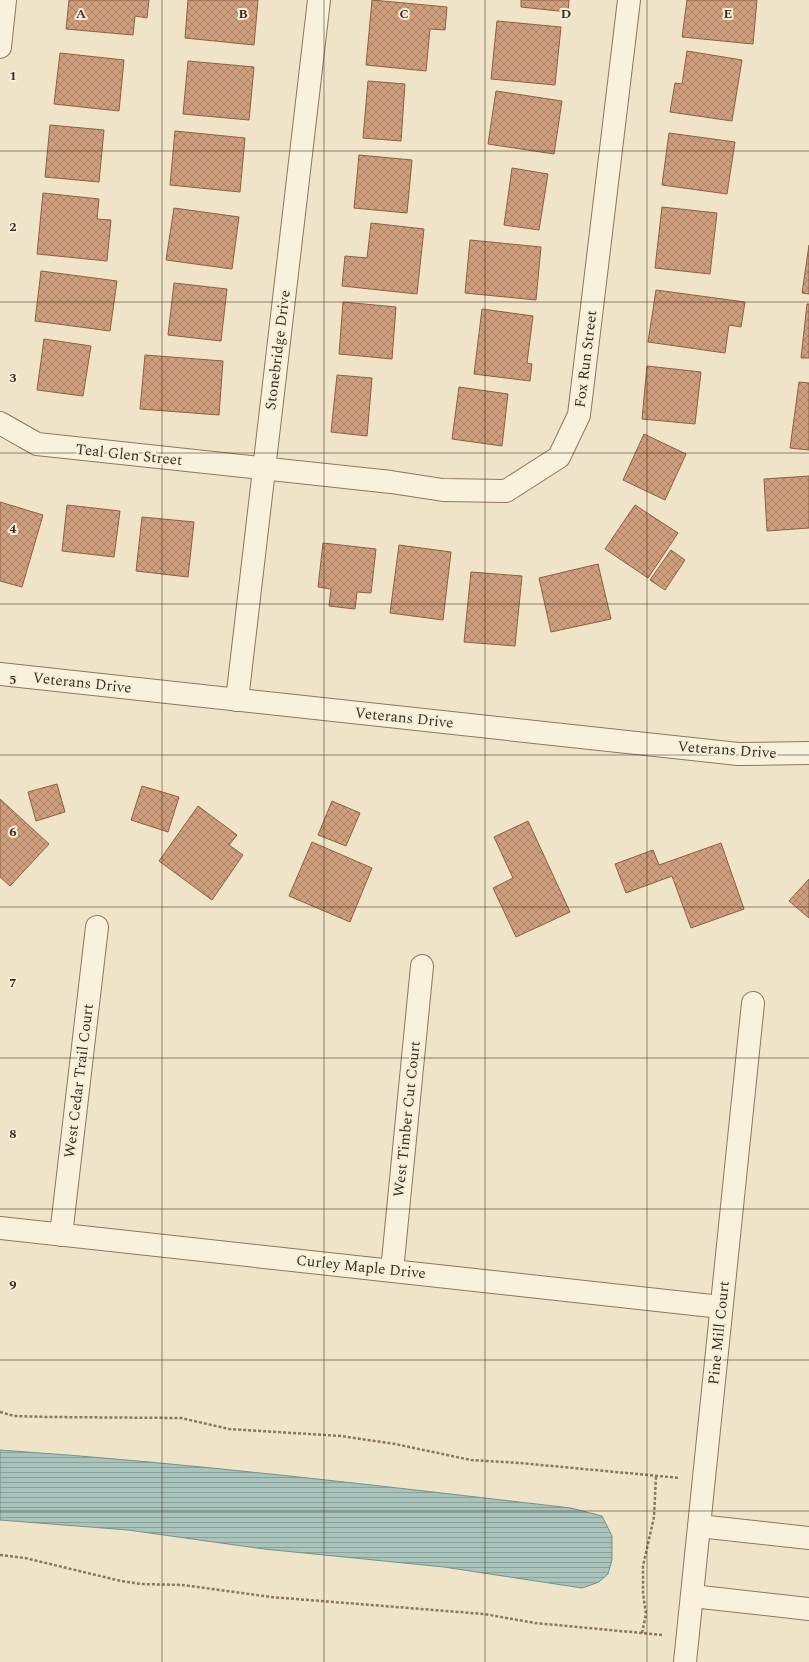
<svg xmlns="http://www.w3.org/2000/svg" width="809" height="1662" viewBox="0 0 809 1662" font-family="Spectral,serif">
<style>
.water{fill:url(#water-rules);stroke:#6f938a}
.building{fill:url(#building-cross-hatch);stroke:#8d5f41}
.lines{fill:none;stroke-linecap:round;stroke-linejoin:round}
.minor-casing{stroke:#8d765c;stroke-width:24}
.tertiary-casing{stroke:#8d765c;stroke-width:24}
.path{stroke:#8d765c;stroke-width:2.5;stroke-dasharray:3 2;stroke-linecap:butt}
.minor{stroke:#faf1dc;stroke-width:22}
.tertiary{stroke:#faf1dc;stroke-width:22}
.grid{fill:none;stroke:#3d2e20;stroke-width:1;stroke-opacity:0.55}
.labels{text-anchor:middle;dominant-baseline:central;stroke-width:4;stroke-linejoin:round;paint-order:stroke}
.street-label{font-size:15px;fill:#3d2e20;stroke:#f7eed8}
.grid-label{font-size:13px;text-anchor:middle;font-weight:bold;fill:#3d2e20;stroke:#f7eed8;stroke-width:4;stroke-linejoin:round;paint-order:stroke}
</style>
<defs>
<pattern id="water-rules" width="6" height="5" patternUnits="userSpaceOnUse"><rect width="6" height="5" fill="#a9c4bc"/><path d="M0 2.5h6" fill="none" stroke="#8ba098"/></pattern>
<pattern id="building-cross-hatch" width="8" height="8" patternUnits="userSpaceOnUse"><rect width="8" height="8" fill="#cf9f7d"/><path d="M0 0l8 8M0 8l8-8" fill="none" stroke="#a98266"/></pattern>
</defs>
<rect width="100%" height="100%" fill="#f0e4c8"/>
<!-- water -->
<path class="water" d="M0,1450C191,1463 381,1486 571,1508L602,1516L612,1536V1560L608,1574L599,1582L582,1588L444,1567L264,1549L128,1530L0,1520Z"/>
<!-- building -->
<path class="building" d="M69,0H149L147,18L135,16L133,35L66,29Z
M188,0H258L254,45L185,38Z
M372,0L447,7L445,30L430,29L426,71L366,65Z
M521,0H569L568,12L521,7Z
M687,0H757L753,44L682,37Z
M497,21L561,27L555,85L491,79Z
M687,51L742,60L732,121L670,112L675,83L682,84Z
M60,53L124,60L119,111L54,104Z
M188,61L254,67L249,120L183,114Z
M368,81L405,84L401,141L363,138Z
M496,91L562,101L554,154L488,144Z
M50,125L104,130L99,182L45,177Z
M175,131L245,138L240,192L170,185Z
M669,133L735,142L727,194L662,185Z
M359,155L412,160L407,213L354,208Z
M512,168L548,174L539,230L504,225Z
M43,193L99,199L97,219L111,220L107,261L37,254Z
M662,207L717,213L710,274L655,268Z
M174,208L239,217L232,269L166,260Z
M371,223L424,229L417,294L342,286L345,256L367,258Z
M470,240L541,247L536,300L465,293Z
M809,245V294L802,293Z
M41,271L117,281L110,331L35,321Z
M174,283L227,289L221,341L168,335Z
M656,290L745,302L741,327L729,325L725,353L648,342Z
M343,302L396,307L392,359L339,354Z
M807,304H809V358H801Z
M482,309L533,316L527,363L532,364L530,381L474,374Z
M44,339L91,346L83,396L37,390Z
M145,355L223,361L219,415L140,409Z
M647,366L701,372L695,424L642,419Z
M337,375L372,378L367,436L331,432Z
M799,382L809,383V450L790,448Z
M459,387L508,394L502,446L452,439Z
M644,434L686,454L665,500L623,480Z
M809,476V528L767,531L764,479Z
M0,502L43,515L22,587L0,581Z
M67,505L120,511L114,557L62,551Z
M635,505L678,533L648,578L605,549Z
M142,517L194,522L188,577L136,571Z
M323,543L376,549L371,593L357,592L355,609L329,606L331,589L318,587Z
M399,545L451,552L443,620L390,613Z
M671,550L685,560L665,590L650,580Z
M598,564L611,619L551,632L539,578Z
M471,572L522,576L515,646L464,642Z
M57,784L65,812L36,821L28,792Z
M142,786L179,797L168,832L131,820Z
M0,799L49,844L10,886L0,877Z
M332,801L360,813L346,846L318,835Z
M198,806L237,835L229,845L243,855L212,900L159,861Z
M528,821L570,912L516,937L493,888L513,878L494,837Z
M312,842L372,868L350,922L289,896Z
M721,843L744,909L691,928L672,876L626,893L615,864L653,850L659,865Z
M809,879V918L789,901Z"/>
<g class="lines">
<defs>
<path id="minor" d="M0,47L5,0
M0,423L37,444L391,482L443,490L506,491L559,457L579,415L629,0
M237,700L319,0
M0,1228L721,1307
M61,1235L97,927
M392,1271L422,966
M699,1526L809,1538
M692,1596L809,1609
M685,1662L753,1003"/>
<path id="tertiary" d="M0,674L738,754L809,753"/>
</defs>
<!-- minor casing -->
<use href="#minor" class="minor-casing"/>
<!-- tertiary casing -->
<use href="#tertiary" class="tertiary-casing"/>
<!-- path -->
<path class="path" d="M0,1412L14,1416L48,1417L181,1418L229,1429L341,1436L395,1444L471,1460L520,1463L680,1478
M0,1555L25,1558L121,1581L141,1584L183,1585L271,1597L484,1614L535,1623L663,1635
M642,1633L646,1614L643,1593V1566L654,1517L656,1476"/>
<!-- minor -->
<use href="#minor" class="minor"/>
<!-- tertiary -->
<use href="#tertiary" class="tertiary"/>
</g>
<!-- grid -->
<path class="grid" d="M162,0V1662M324,0V1662M485,0V1662M647,0V1662M0,151H809M0,302H809M0,453H809M0,604H809M0,755H809M0,907H809M0,1058H809M0,1209H809M0,1360H809M0,1511H809"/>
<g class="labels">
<!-- street labels -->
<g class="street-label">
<text transform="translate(278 350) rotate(-83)">Stonebridge Drive</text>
<text transform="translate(586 359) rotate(-83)">Fox Run Street</text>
<text transform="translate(129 455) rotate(6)">Teal Glen Street</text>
<text transform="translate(82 683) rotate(6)">Veterans Drive</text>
<text transform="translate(404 718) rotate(6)">Veterans Drive</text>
<text transform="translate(727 750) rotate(4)">Veterans Drive</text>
<text transform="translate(79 1081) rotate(-83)">West Cedar Trail Court</text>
<text transform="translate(407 1119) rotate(-84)">West Timber Cut Court</text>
<text transform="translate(361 1267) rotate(6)">Curley Maple Drive</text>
<text transform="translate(719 1333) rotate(-84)">Pine Mill Court</text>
</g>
</g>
<g class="grid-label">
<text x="81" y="18">A</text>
<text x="243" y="18">B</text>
<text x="404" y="18">C</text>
<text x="566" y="18">D</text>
<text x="728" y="18">E</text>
<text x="13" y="80">1</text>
<text x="13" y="231">2</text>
<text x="13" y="382">3</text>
<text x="13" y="533">4</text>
<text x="13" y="684">5</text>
<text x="13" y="836">6</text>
<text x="13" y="987">7</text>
<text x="13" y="1138">8</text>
<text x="13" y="1289">9</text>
</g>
</svg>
